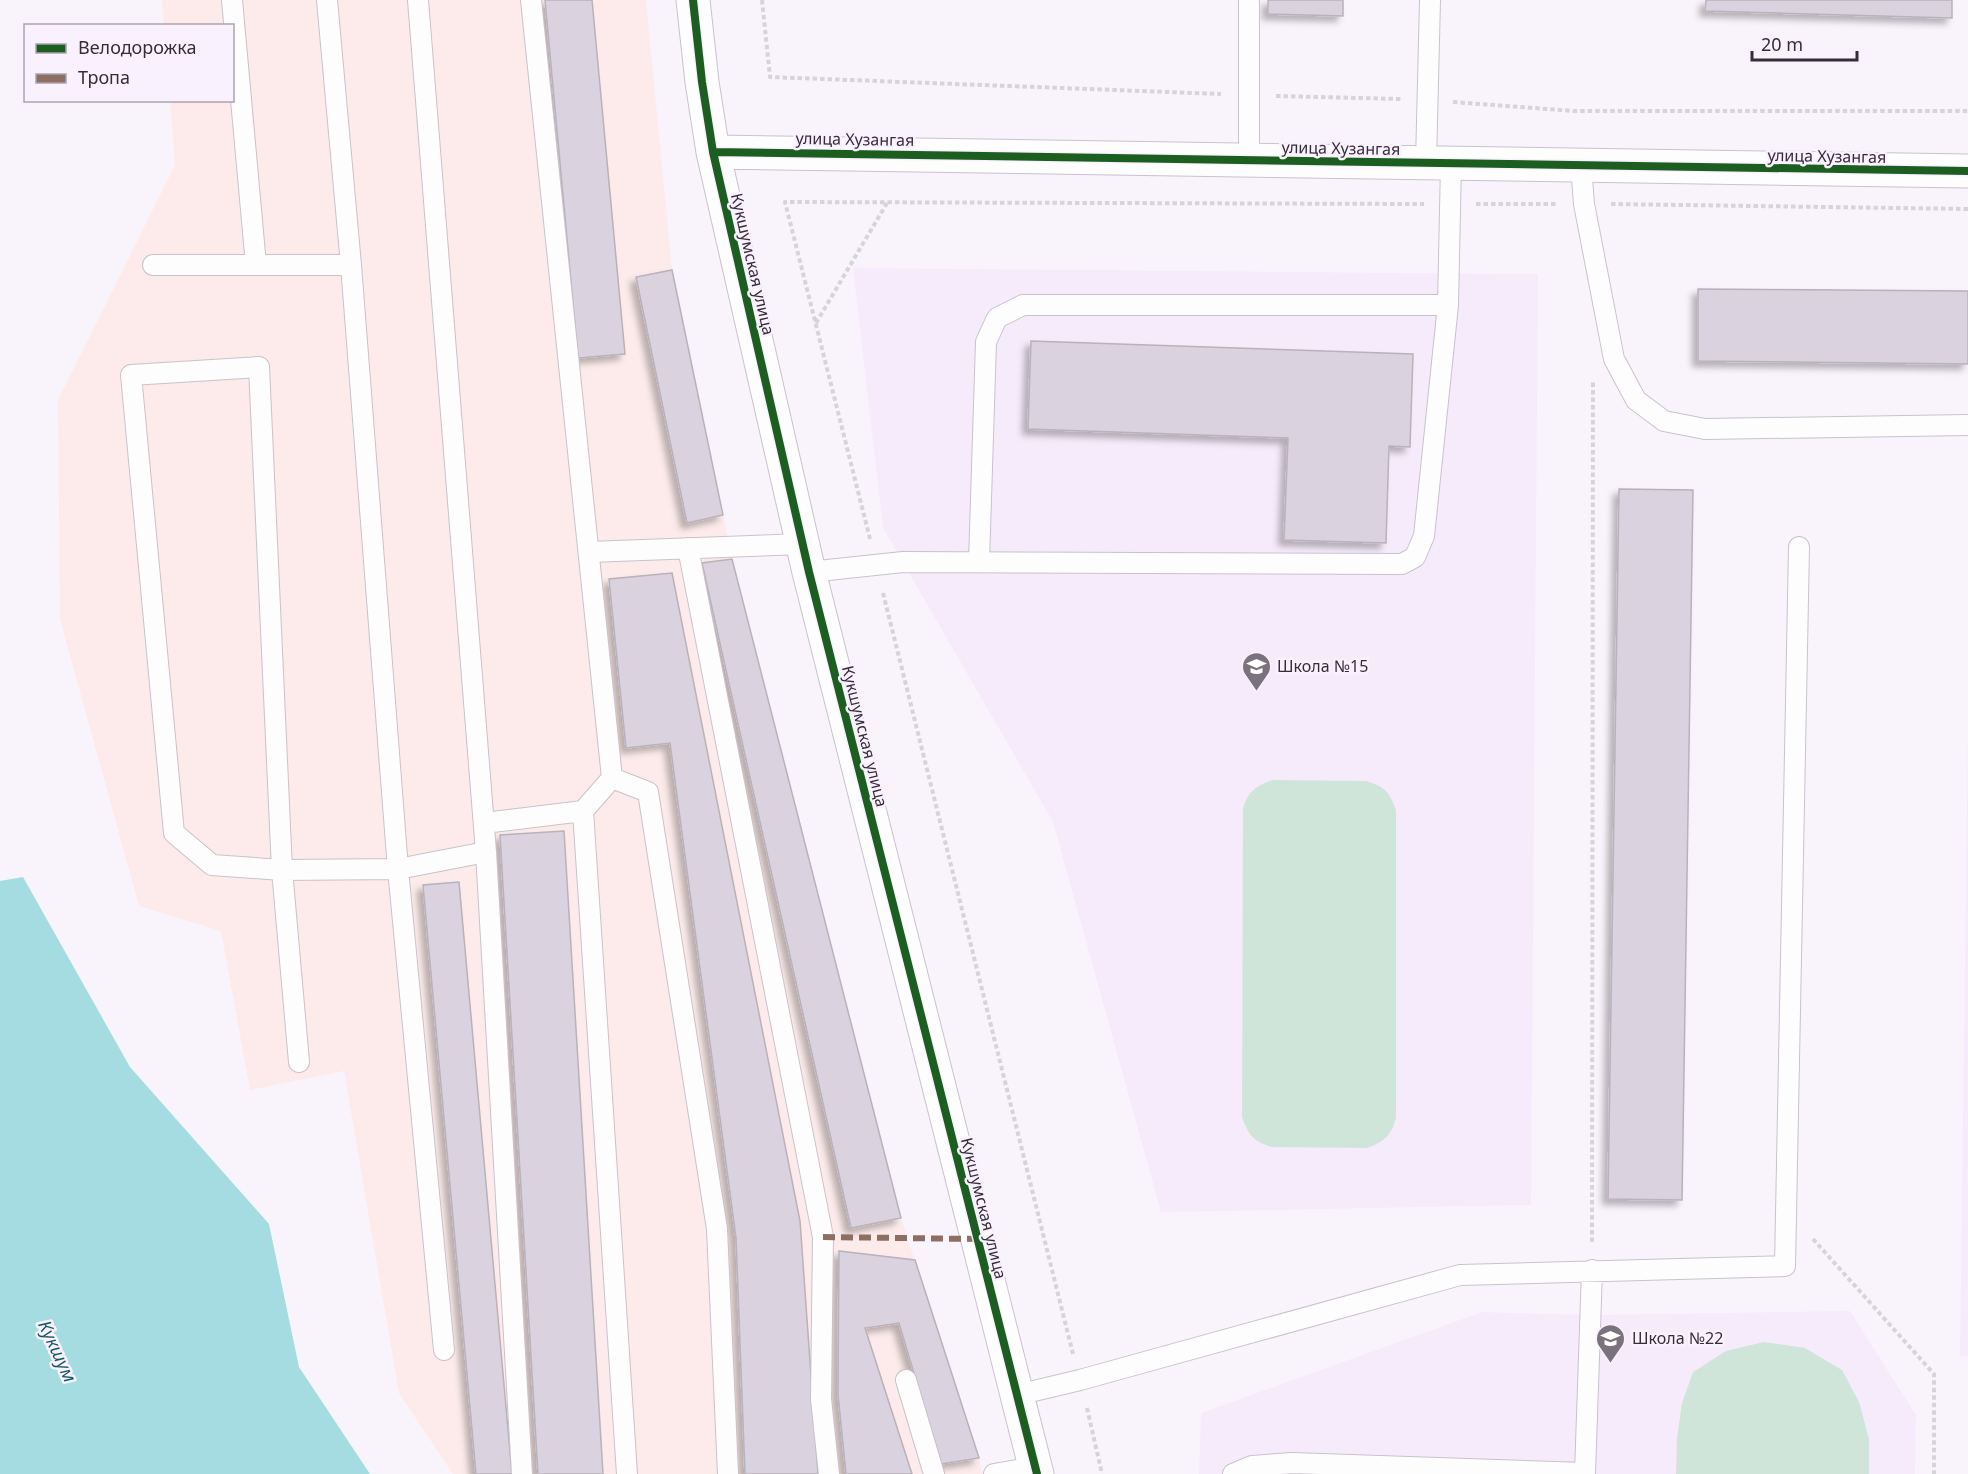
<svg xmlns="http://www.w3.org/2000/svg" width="1968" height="1474" viewBox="0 0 1968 1474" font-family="'Noto Sans',sans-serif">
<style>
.built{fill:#f6ebfb}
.industrial{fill:#fcebea}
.green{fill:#d0e5d9}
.water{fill:#a5dce2}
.building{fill:#dbd2df;stroke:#b8b2bb;stroke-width:1.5;filter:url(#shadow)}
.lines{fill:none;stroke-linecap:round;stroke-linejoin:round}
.lane-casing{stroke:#c9c2cc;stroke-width:22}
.secondary-casing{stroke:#c9c2cc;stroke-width:35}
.path{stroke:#d5d4d6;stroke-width:4;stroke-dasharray:4.5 3;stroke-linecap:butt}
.lane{stroke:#fefdfe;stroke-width:20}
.secondary{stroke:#fefdfe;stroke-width:33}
.quiet{stroke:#8d6e63;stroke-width:6;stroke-dasharray:12 6;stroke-linecap:butt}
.cycleway-casing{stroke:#faf1fe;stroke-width:11}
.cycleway{stroke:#1b5e20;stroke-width:8}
.labels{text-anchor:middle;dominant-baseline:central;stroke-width:5;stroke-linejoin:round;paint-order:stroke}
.street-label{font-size:16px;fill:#362d39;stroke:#faf1fe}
.poi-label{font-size:16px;fill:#362d39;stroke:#faf1fe;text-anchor:start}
.water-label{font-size:18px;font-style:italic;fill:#175b61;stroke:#faf1fe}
</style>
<defs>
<filter id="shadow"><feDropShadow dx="-5.5" dy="5.5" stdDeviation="3" flood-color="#0004"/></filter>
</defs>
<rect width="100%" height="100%" fill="#f9f4fb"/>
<!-- built -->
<path class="built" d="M853,268L1538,274L1531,1205L1161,1212L1053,822L883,528Z
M1968,726V1356H1960Z
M1850,1311L1916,1415L1915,1474H1199L1201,1413L1482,1312L1591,1315Z"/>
<!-- industrial -->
<path class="industrial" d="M162,0H646L672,270L732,559L901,1218L979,1458L982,1474H453L399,1393L344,1071L250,1090L221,931L139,906L60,619L58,400L175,165L170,101L232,100V26L164,25Z"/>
<!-- green -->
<path class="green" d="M1273,780L1366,781C1385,787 1389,791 1396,810V1118C1391,1136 1384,1142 1367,1148L1272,1147C1253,1141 1249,1136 1242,1117L1243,809C1248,792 1255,786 1273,780Z
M1764,1342L1805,1348L1842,1370L1859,1402L1869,1439V1474H1676L1677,1438L1682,1403L1693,1372L1726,1351Z"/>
<!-- water -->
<path class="water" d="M23,877L130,1067L269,1224L299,1367L370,1474H0V881Z"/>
<!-- building -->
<path class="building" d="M545,0H592L625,354L578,358Z
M1268,0H1343V16L1268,14Z
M1706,0H1952V18L1705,11Z
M672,270L723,515L687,523L636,277Z
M1698,289L1968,291V364L1698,361Z
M1031,341L1413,354L1410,447L1389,446L1386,543L1284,540L1288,438L1028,429Z
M1619,489L1693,490L1682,1200L1608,1199Z
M732,559L901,1218L851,1228L702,563Z
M672,573L800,1221L818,1474H745L736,1238L670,743L626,748L609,579Z
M564,831L603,1474H538L500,835Z
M459,882L512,1474H476L423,885Z
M839,1251L915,1260L979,1458L941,1464L899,1323L865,1328L912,1474H846L838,1394Z"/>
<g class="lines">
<defs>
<path id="lane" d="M232,0L256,265
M327,0L351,265L398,869L444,1350
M418,0L486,852L522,1474
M531,0L612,778L583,811L627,1474
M1249,0V159
M1426,163L1430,0
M1581,165L1584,204L1614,359L1636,400L1664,421L1705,429L1968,425
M153,265H351
M688,548L823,1237L821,1399L829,1474
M589,552L803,544
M979,562L986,342L997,318L1023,305H1448
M809,572L903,562L1402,564L1415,557L1424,536L1448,305L1451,163
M612,778L648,792L717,1229L728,1474
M484,823L583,811
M299,1062L282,870L259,367L131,375L174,833L212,865L282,870L398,869L486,852
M906,1380L934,1474
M1017,1395L1080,1380L1460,1275L1785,1266L1799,547
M994,1474L1035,1467
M1233,1474L1252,1466L1292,1463L1585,1473
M1585,1474L1592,1270"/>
<path id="secondary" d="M693,0L702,82L713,152L809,572L1037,1474
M713,152L1968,171"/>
</defs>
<!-- lane casing -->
<use href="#lane" class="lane-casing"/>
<!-- secondary casing -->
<use href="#secondary" class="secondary-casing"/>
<!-- path -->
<path class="path" d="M762,0L770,77L1221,94
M1276,96L1401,99
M1453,102L1574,111H1968
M1476,204H1556
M1611,204L1968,209
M816,323L887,203
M870,539L785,202L1424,204
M883,593L1073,1354
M1813,1239L1934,1374V1474
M1592,1242L1593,380
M1087,1408L1102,1474"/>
<!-- lane -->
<use href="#lane" class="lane"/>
<!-- secondary -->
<use href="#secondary" class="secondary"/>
<!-- quiet -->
<path class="quiet" d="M823,1237L978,1239"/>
<defs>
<path id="cycleway" d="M693,0L702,82L713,152L809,572L1037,1474
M713,152L1968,171"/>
</defs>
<!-- cycleway casing -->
<use href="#cycleway" class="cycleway-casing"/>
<!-- cycleway -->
<use href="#cycleway" class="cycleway"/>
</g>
<!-- icons -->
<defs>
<symbol id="school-pin" viewBox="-11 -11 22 30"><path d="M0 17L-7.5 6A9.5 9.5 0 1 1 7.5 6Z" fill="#7a737d" stroke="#faf1fe"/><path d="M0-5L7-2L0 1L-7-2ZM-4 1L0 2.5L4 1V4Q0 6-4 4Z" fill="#fff"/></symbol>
</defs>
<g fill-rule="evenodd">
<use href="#school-pin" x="1240" y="650" width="33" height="45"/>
<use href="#school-pin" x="1594" y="1322" width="33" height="45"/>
</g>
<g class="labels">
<!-- street labels -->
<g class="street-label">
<text transform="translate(855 139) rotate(1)">улица Хузангая</text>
<text transform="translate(1341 148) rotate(1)">улица Хузангая</text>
<text transform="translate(1827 156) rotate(1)">улица Хузангая</text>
<text transform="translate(753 264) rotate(77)">Кукшумская улица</text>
<text transform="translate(865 736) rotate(76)">Кукшумская улица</text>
<text transform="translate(984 1208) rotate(76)">Кукшумская улица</text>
</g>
<!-- poi labels -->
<g class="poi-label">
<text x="1277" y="666">Школа №15</text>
<text x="1632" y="1338">Школа №22</text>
</g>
<!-- water labels -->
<g class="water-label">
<text transform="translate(58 1351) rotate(65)">Кукшум</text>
</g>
</g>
<!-- legend -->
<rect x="24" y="24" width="210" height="78" fill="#faf1fe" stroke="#aca3af" stroke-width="1.5"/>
<rect x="36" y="44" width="30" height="9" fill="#1b5e20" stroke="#aca3af" stroke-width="1.5"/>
<text x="78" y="54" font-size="18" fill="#362d39">Велодорожка</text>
<rect x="36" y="74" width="30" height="9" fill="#8d6e63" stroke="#aca3af" stroke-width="1.5"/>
<text x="78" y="84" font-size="18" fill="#362d39">Тропа</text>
<!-- scale -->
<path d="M1752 51v9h105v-9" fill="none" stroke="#362d39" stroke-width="3"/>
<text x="1761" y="51" font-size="18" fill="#362d39" stroke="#faf1fe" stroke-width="4.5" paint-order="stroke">20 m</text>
</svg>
